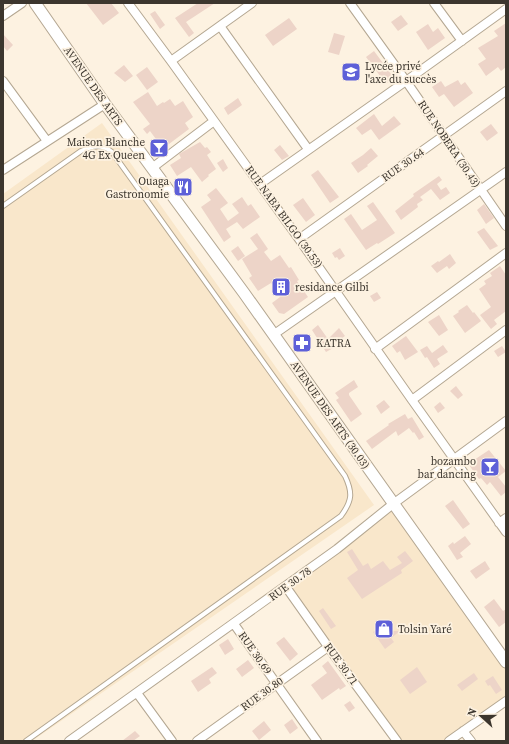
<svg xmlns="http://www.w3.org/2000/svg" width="509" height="744" viewBox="0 0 509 744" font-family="'Source Serif 4',serif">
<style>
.built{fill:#f9e7cb}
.building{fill:#edd4c8}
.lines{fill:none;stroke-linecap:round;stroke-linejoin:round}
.lane-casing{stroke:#b4a792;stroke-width:6}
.street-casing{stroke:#b4a792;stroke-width:10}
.secondary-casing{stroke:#b4a792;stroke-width:13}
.lane{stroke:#fff;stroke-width:4}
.street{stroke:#fff;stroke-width:8}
.secondary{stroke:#fff;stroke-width:11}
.labels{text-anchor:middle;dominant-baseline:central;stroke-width:3.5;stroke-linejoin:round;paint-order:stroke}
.poi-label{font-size:11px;fill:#3c362e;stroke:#fdf2e1;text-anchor:start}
.street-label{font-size:11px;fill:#3c362e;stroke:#fdf2e1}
</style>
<rect width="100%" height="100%" fill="#fdf2e1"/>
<!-- built -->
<path class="built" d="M102,123L374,505L32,741H3V194Z
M393,504L506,662V701L449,741H397L286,587Z"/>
<!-- building -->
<path class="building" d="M86,3H111L119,13L103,25Z
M198,3H215L186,22L194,33L189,37L175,18Z
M155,11L165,25L160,29L150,14Z
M401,15L408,24L398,31L391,22Z
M289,18L297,29L273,46L265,35Z
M506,23V67L501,71L498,67L486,76L478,64L486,59L478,48L498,36L494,31Z
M428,24L433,32L438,28L445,38L428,50L416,32Z
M334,33L345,36L339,55L328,52Z
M3,34L13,45L7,51L3,46Z
M374,51L394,78L386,84L366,57Z
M124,65L133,76L125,82L114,73Z
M147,67L158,82L147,90L136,75Z
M458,80L461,85L465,82L473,93L454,107L444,94L439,97L432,87L441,81L445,87Z
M148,92L157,106L163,102L164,103L170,99L175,106L183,101L193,117L185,123L189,129L165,147L161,146L150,131L147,134L143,129L150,124L133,102Z
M238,98L242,105L228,115L224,108Z
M374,114L382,126L394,116L401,124L379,140L371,129L362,135L356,128Z
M491,124L498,133L487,141L480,132Z
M200,142L205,148L207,147L211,152L207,155L216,169L208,175L209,176L202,182L191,167L177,176L170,165L181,158L179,154Z
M280,145L289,156L282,160L274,150Z
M371,148L378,156L367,165L368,166L358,173L351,163L363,155Z
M223,159L228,168L223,172L217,163Z
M318,170L339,197L330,203L311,175Z
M439,176L442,180L437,184L441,190L446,187L450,193L440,200L431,189L420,197L423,200L417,204L418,207L401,220L395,211L414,196L413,194Z
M216,188L228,203L220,209L228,221L239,213L232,204L242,197L248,206L251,204L260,217L243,229L237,222L226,229L231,237L224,242L201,207L211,200L207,195Z
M303,198L315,215L306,222L293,205Z
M373,202L395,233L378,244L377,243L366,250L344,219L351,214L362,230L377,220L367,206Z
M484,204L494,218L486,224L477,210Z
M484,228L498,246L490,250L477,232Z
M257,233L268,249L264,252L271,261L280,255L289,268L291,267L299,280L297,281L308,297L284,314L279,313L272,303L280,297L271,283L258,291L249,278L252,276L242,259L258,249L250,238Z
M238,246L245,256L238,261L231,251Z
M340,248L345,256L339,260L337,257L335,258L332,253Z
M450,254L456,263L449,269L447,266L437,273L431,266L438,261L439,262Z
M500,266L506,275V311L494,320L497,324L491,329L480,315L491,307L479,289L486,284L484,281L492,276L490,273Z
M377,292L381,298L374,302L370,296Z
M467,305L473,313L474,312L481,321L465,333L453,316L459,312L458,311Z
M439,315L448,330L439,336L428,322Z
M318,325L328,339L339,328L345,336L333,345L335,347L326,352L312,330Z
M406,336L418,352L405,360L400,351L397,353L392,346Z
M443,345L448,352L437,359L440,364L434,368L427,357L425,358L420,350L427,346L432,353Z
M502,346L506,352L498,357L494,351Z
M354,380L358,387L349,393V395L362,414L351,422L336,400L339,398L335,393Z
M456,386L463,395L458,399L450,391Z
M384,400L390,407L381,414L376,406Z
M440,402L445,408L438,413L434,407Z
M405,414L408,419L412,417L424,437L419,440L414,432L413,433L409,428L398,436L396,431L372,449L366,441L389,425L388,424Z
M489,450L506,471L498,477L506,487V492L501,496L490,482L487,485L481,478L479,479L469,465L470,459L474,460Z
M453,500L470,524L463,529L445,506Z
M465,536L471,544L460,553L463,557L457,560L448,546L453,542L454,544Z
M352,549L363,566L368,563L371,569L383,561L390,570L402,563L397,557L405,551L413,561L401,570L402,573L362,599L347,578L358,570L347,552Z
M485,561L490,569L476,579L470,571Z
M494,599L503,611L506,609V622L499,627L484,607Z
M323,608L336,626L331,629L319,611Z
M387,622L393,631H400L391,638L394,642L385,649L373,632Z
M284,637L298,654L290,661L276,643Z
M228,639L234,649L225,655L219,645Z
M248,660L254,668L242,677L236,669Z
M328,661L346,686L340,690L339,688L322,700L311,685L327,673L322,666Z
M212,667L217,673L209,679L211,683L198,692L191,681Z
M417,667L427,682L410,694L400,680Z
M474,673L478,679L462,691L457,685Z
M493,676L502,690L496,694L490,685L488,686L485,681Z
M350,701L355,708L349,712L344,705Z
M292,719L298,728L290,734L284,725Z
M264,721L271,730L259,740L252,731Z
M135,731L140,736L133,741H122Z"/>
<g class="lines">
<defs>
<path id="lane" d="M3,206L81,151C92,146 102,144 112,152L345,476C353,493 352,501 341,516L26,741"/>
<path id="street" d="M128,3L171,61L299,239L412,400L506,532
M350,3L406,81L506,226
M434,3L462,41
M3,16L22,3
M220,26L308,149
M171,61L252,3
M3,81L47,141
M152,168L214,121
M3,170L105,104
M260,184L406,81L506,9
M299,239L506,91
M273,335L506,172
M375,349L506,253
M412,400L506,330
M499,523L506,518
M286,587L334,655L397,741
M234,624L317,741
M137,693L172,741
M463,731L471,741
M69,741L337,549L393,504L506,421
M197,741L328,647
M449,741L506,701"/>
<path id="secondary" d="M35,3L105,104L244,293L506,662"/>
</defs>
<!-- lane casing -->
<use href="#lane" class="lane-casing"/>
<!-- street casing -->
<use href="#street" class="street-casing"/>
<!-- secondary casing -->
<use href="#secondary" class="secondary-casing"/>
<!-- lane -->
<use href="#lane" class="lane"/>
<!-- street -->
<use href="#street" class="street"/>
<!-- secondary -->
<use href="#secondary" class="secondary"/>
</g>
<!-- icons -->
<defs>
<symbol id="school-square" viewBox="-11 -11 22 22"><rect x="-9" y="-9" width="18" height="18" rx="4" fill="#5e60d8" stroke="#fdf2e1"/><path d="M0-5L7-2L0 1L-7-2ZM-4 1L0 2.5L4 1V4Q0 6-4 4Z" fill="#fff"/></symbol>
<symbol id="bar-square" viewBox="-11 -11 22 22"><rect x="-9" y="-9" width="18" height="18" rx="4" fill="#5e60d8" stroke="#fdf2e1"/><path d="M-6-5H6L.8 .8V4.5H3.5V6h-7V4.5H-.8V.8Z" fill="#fff"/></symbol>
<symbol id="restaurant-square" viewBox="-11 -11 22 22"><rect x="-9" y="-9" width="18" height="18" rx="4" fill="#5e60d8" stroke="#fdf2e1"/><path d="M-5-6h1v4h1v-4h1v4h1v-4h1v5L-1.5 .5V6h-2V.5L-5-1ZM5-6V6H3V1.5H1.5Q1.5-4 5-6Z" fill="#fff"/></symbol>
<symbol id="building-square" viewBox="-11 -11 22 22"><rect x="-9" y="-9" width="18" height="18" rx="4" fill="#5e60d8" stroke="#fdf2e1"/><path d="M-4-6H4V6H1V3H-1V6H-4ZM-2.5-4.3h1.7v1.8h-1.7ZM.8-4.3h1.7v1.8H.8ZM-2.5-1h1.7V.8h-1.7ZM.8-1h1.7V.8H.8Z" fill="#fff"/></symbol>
<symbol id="pharmacy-square" viewBox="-11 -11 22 22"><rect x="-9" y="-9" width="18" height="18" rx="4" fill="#5e60d8" stroke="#fdf2e1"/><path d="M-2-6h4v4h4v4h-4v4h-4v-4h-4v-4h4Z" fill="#fff"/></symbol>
<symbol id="shop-square" viewBox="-11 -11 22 22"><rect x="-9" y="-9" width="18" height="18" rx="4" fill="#5e60d8" stroke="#fdf2e1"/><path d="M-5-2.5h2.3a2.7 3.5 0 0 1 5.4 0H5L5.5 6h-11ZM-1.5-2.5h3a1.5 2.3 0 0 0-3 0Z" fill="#fff"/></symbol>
</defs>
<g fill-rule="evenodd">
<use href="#school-square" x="340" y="61" width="22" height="22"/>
<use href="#bar-square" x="148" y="137" width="22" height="22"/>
<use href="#restaurant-square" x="172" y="176" width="22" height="22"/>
<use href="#building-square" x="270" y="276" width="22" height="22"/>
<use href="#pharmacy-square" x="291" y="332" width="22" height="22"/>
<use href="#bar-square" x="479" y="456" width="22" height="22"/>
<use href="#shop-square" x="373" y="618" width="22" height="22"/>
</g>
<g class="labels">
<!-- poi labels -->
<g class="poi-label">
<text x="365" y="66">Lycée privé<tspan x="365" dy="13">l'axe du succès</tspan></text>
<text x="145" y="142" text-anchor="end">Maison Blanche<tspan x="145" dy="13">4G Ex Queen</tspan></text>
<text x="169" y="181" text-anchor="end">Ouaga<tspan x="169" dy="13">Gastronomie</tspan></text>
<text x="295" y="287">residance Gilbi</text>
<text x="316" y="343">KATRA</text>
<text x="476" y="461" text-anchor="end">bozambo<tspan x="476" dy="13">bar dancing</tspan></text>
<text x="398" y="629">Tolsin Yaré</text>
</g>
<!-- street labels -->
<g class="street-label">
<text transform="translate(93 86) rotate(55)">AVENUE DES ARTS</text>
<text transform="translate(449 144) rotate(56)">RUE NOBERA (30.43)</text>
<text transform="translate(403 165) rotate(-35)">RUE 30.64</text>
<text transform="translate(284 217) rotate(54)">RUE NABA BILGO (30.53)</text>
<text transform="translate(330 415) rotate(55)">AVENUE DES ARTS (30.03)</text>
<text transform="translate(290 584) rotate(-36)">RUE 30.78</text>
<text transform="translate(255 653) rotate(55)">RUE 30.69</text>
<text transform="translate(341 664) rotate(54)">RUE 30.71</text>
<text transform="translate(262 694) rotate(-36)">RUE 30.80</text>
</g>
</g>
<!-- border -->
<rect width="509" height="744" fill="none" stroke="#3c362e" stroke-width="8"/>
<!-- north arrow -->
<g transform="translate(481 716) rotate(291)" stroke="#fdf2e1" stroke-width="3" paint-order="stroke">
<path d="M0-3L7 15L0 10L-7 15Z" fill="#3c362e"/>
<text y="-6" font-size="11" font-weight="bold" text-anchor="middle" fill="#3c362e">N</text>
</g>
</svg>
